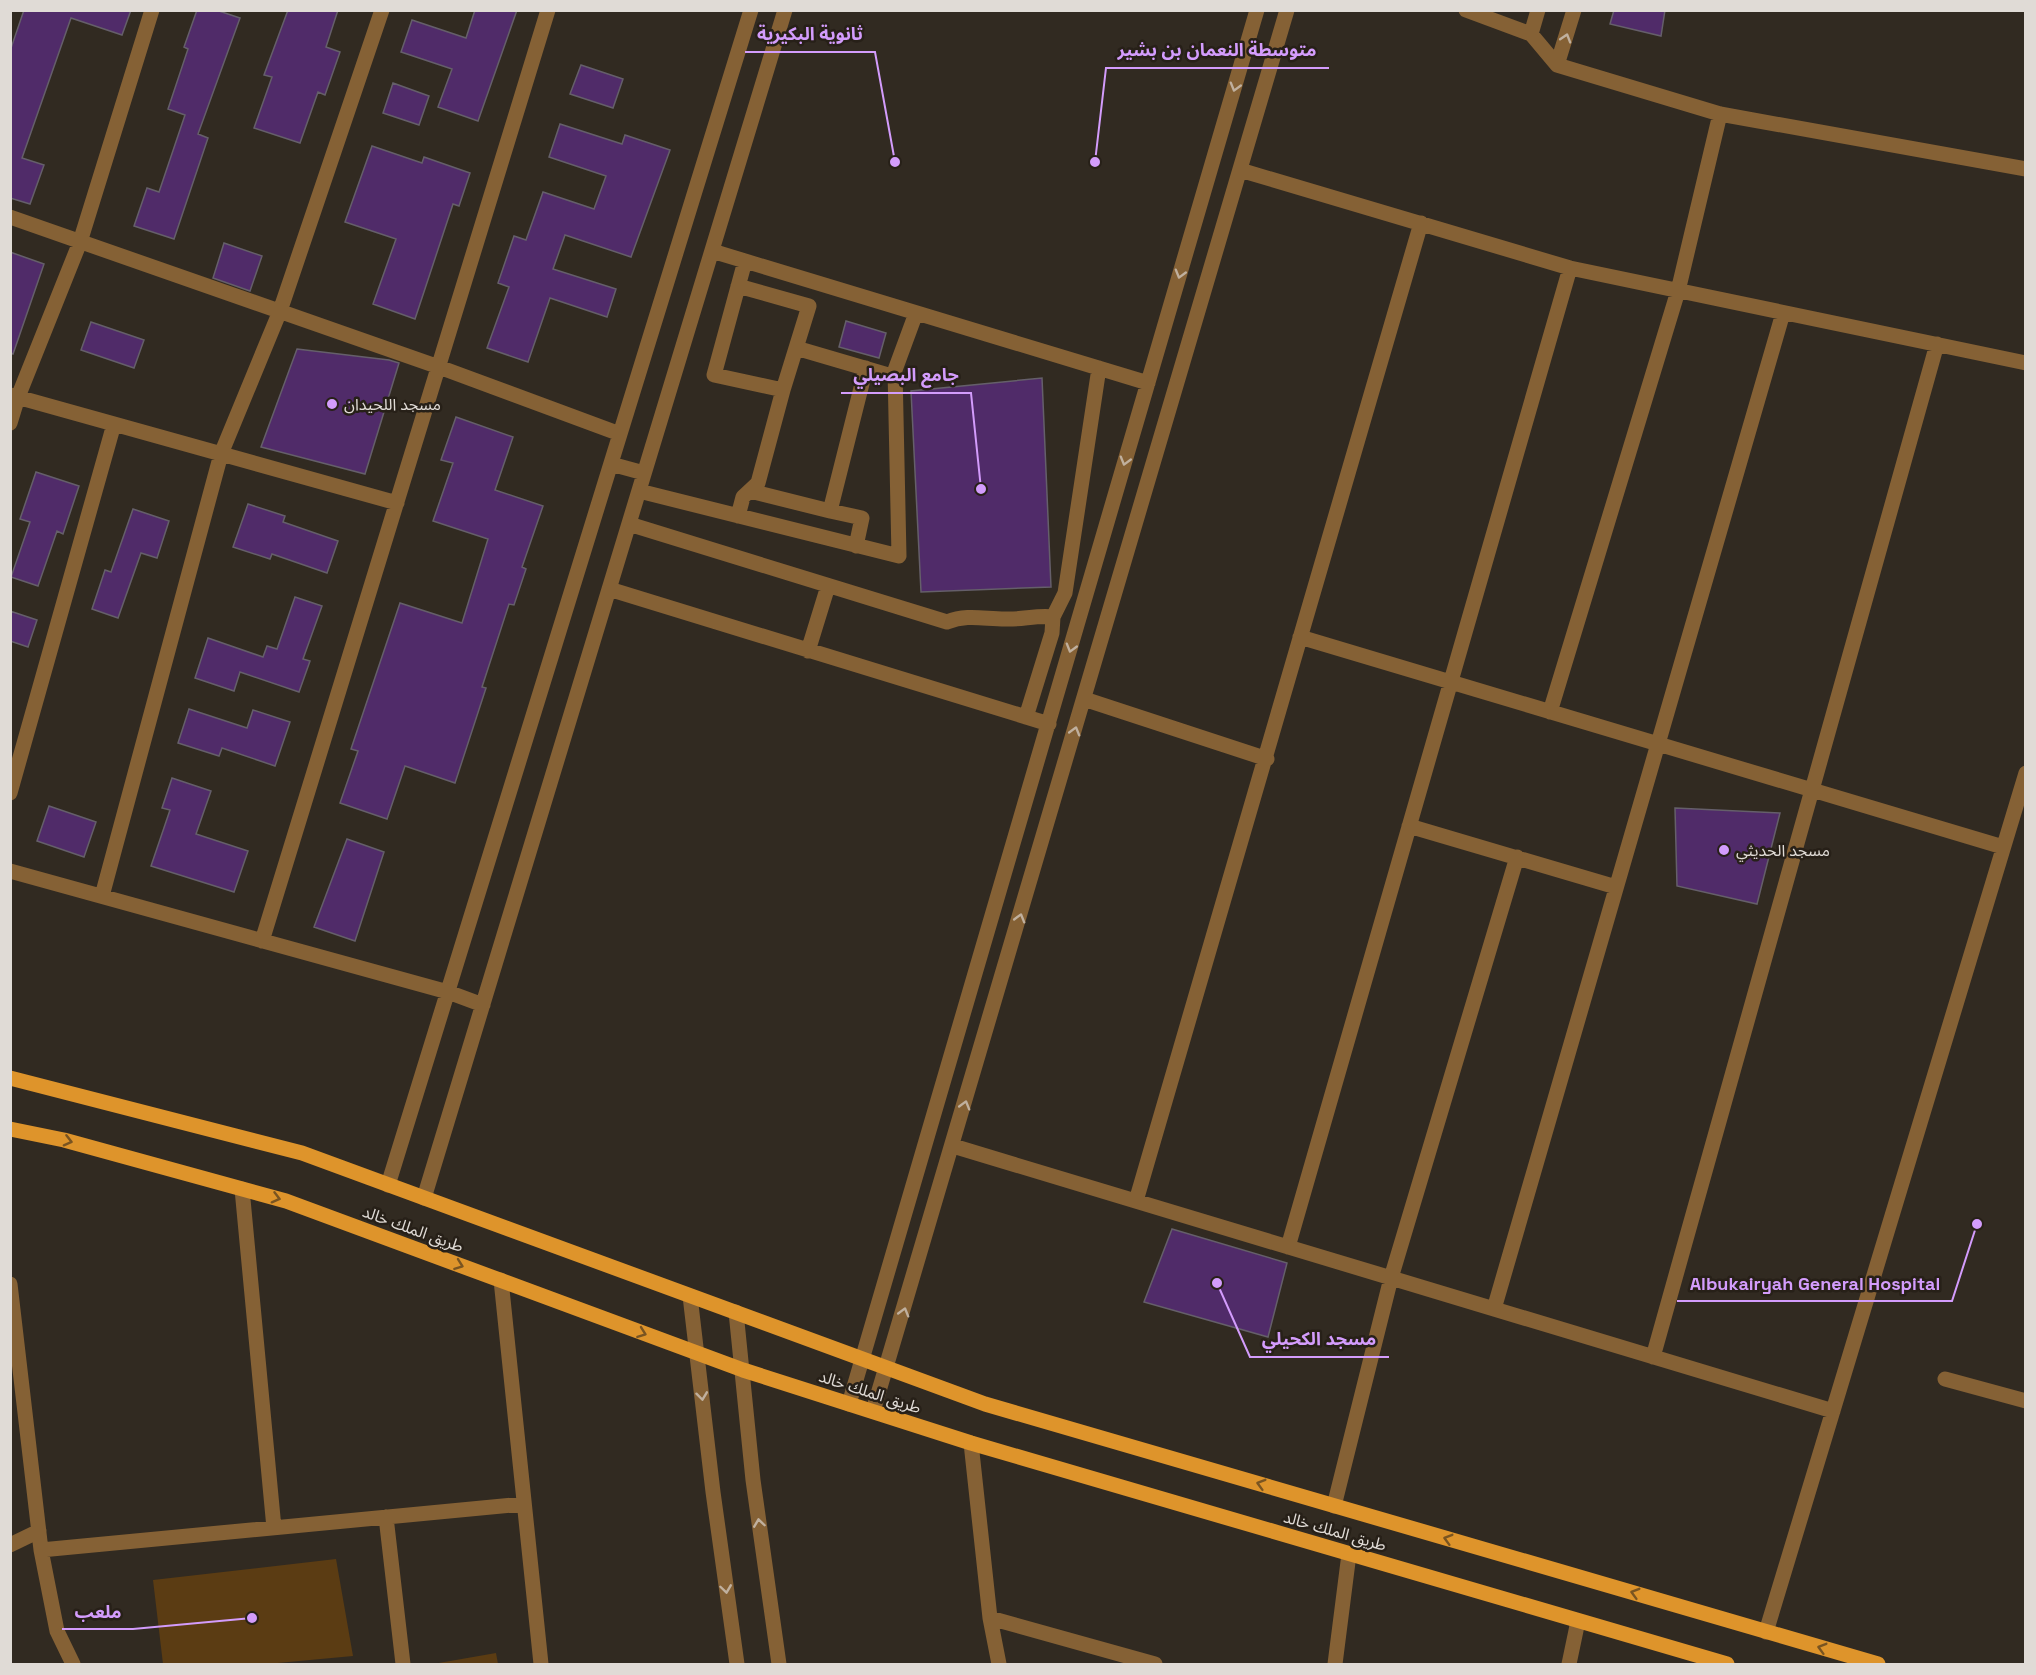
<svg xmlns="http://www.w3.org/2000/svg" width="2036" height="1675" viewBox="0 0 2036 1675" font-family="'Space Grotesk','Noto Sans Arabic',sans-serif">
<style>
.green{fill:#5b3c13}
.building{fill:#502b69;stroke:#655f6a;stroke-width:1.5}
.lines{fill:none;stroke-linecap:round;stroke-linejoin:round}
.minor{stroke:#856135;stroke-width:15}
.major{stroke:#de942b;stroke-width:15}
.oneway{stroke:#c0b09e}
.oneway2{stroke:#795421}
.poi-dot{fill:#d39cfc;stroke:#272018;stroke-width:2}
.labels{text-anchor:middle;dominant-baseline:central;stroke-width:5;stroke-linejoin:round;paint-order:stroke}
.poi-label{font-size:16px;fill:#e0dbd6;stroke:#272018;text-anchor:start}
.street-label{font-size:16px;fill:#e0dbd6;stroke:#272018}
.leader{fill:none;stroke:#d39cfc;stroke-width:2}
.callout-dot{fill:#d39cfc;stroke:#272018;stroke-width:2}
.callout-label{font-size:18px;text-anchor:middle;font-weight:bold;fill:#d39cfc;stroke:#272018;stroke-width:5;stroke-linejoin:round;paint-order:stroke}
</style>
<rect width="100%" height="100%" fill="#312a21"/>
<!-- green -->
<path class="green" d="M336,1559L353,1656L267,1664H163L153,1580Z
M496,1653L498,1664H433Z"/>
<!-- building -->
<path class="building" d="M24,10H131L122,35L71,18L22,158L44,165L30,204L10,198V51Z
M197,10H216L240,18L198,134L208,138L174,239L134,226L147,188L159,192L185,115L168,109L188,49L184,47Z
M288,10H338L326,47L340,52L325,95L318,92L300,143L254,128L272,77L264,75Z
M475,10H517L478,121L438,107L452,69L401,52L412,20L466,38Z
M1614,10H1665L1661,36L1610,24Z
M581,65L623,79L613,108L570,94Z
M393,83L429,96L419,125L383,113Z
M560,124L622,144L625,135L670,150L631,257L565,235L553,269L616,289L607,317L550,298L528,362L487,348L509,287L498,283L514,236L526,240L543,192L594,209L606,176L549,157Z
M372,146L422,163L424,157L470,173L459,206L453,204L415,319L373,304L396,239L345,222Z
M224,243L262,256L250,291L213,278Z
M10,252L44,264L13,354L10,353Z
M846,321L886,333L879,358L839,347Z
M91,322L144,340L134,368L81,350Z
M297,349L389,360L399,363L365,474L261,447Z
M1042,378L1051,587L921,592L911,391Z
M456,417L513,437L495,490L543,506L522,567L526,569L514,605L509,604L482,687L486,688L455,783L405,766L387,819L340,803L358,751L351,749L400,603L462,623L488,539L433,521L453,463L441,460Z
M36,472L79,486L63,534L57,531L38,586L11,577L30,522L20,519Z
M248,504L285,516L283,522L338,541L327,573L272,554L270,559L233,547Z
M133,509L169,521L157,558L141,553L118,618L92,609L105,570L111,572Z
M295,597L322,606L303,659L310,661L299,692L240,672L234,691L195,678L208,638L263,657L267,646L277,649Z
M10,611L37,620L28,647L10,641Z
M189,709L247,728L253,710L290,722L275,766L222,748L219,756L178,743Z
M172,778L211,791L196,834L248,851L234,892L151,866L170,810L162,808Z
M49,806L96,822L84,857L37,841Z
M1675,808L1780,813L1757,904L1677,886Z
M347,839L384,852L355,941L314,927Z
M1172,1229L1287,1263L1268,1337L1144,1302Z"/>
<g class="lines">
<!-- minor -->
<path class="minor" d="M1466,10L1531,34L1557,65L1720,114L2026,169
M1531,34L1538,10
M1557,65L1574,10
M1240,170L1570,268L2026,363
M10,217L439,367L620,434
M712,251L1148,383
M738,286L809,306L783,390
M796,348L895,377
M10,395L397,503
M10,423L18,397L80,242L152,10
M611,464L644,473
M639,491L899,556L895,370L916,313
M750,491L830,511L866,368
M830,511L862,518L856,546
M738,516L743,497L758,483L783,390L714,375L745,261
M629,524L947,622C967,614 984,619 1005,619C1021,620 1037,615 1053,617L1065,593L1099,368
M609,589L1049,724
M1300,637L2003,847
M808,651L828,586
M1084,699L1267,759
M1550,712L1678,291L1720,114
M1026,717L1052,633L1053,617
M10,793L114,424
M1409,826L1616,887
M10,871L448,992L483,1005
M102,896L221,454L280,311L382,10
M262,941L548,10
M953,1146L1833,1411
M388,1185L751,10
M242,1189L274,1528
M424,1198L785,10
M1136,1201L1421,223
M1288,1247L1570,268
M501,1280L541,1664
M10,1284L41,1550L57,1631L73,1664
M690,1296L713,1492L737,1664
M1494,1309L1783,313
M736,1312L753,1480L779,1664
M1653,1357L1937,344
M1945,1379L2026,1401
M849,1404L1257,10
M873,1411L1287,10
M971,1443L990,1618L999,1664
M1334,1506L1391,1278L1517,857
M386,1517L403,1664
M10,1545L39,1531
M41,1550L523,1504
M990,1618L1155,1664
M1766,1632L2026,773
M1335,1664L1349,1554
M1569,1664L1578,1621"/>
<!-- major -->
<path class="major" d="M10,1078L302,1153L985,1404L1878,1664
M10,1129L64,1140L286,1201L743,1370L971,1443L1727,1664"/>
</g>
<!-- one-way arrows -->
<defs><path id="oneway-chevron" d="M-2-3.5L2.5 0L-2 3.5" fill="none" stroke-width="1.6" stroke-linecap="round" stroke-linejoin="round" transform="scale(1.5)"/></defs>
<g class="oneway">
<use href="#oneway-chevron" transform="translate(1566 38) rotate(-73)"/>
<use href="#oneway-chevron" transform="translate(1235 87) rotate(106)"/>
<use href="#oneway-chevron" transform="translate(1180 274) rotate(106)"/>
<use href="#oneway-chevron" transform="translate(1125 461) rotate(106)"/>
<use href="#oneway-chevron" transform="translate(1071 648) rotate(106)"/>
<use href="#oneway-chevron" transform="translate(1075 731) rotate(-74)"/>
<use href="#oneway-chevron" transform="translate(1020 918) rotate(-74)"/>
<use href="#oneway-chevron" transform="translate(965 1105) rotate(-74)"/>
<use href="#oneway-chevron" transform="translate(904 1312) rotate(-74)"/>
<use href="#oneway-chevron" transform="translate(702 1396) rotate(83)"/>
<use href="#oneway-chevron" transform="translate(759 1523) rotate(-98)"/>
<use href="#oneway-chevron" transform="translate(726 1589) rotate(82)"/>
</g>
<g class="oneway2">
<use href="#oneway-chevron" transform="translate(68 1141) rotate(14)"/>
<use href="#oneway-chevron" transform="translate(276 1198) rotate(15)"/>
<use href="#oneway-chevron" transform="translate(459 1265) rotate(20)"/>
<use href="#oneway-chevron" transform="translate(642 1333) rotate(20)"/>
<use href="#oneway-chevron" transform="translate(1261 1484) rotate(-164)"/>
<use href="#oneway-chevron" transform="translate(1448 1539) rotate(-164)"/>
<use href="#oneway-chevron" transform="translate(1635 1593) rotate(-164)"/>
<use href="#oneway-chevron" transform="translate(1822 1648) rotate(-164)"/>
</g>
<!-- markers -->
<g class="poi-dot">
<circle cx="332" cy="404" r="6"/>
<circle cx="1724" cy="850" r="6"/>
</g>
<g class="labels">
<!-- poi labels -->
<g class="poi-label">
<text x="344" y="404">مسجد اللحيدان</text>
<text x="1736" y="850">مسجد الحديثي</text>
</g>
<!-- street labels -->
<g class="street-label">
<text transform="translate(413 1229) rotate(20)">طريق الملك خالد</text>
<text transform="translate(870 1392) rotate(18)">طريق الملك خالد</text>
<text transform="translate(1335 1531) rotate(16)">طريق الملك خالد</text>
</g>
</g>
<!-- callouts -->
<path class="leader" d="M895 162L875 52H745M1095 162L1106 68H1329M981 489L971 393H841M1977 1224L1952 1301H1677M1217 1283L1250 1357H1389M252 1618L133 1629H62"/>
<g class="callout-dot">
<circle cx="895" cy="162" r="6"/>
<circle cx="1095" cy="162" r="6"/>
<circle cx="981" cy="489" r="6"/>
<circle cx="1977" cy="1224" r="6"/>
<circle cx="1217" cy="1283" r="6"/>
<circle cx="252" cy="1618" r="6"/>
</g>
<g class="callout-label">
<text x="810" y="40">ثانوية البكيرية</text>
<text x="1217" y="56">متوسطة النعمان بن بشير</text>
<text x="906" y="381">جامع البصيلي</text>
<text x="1815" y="1290">Albukairyah General Hospital</text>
<text x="1319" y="1345">مسجد الكحيلي</text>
<text x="98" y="1618">ملعب</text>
</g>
<!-- border -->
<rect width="2036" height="1675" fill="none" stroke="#e0dbd6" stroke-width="24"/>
</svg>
